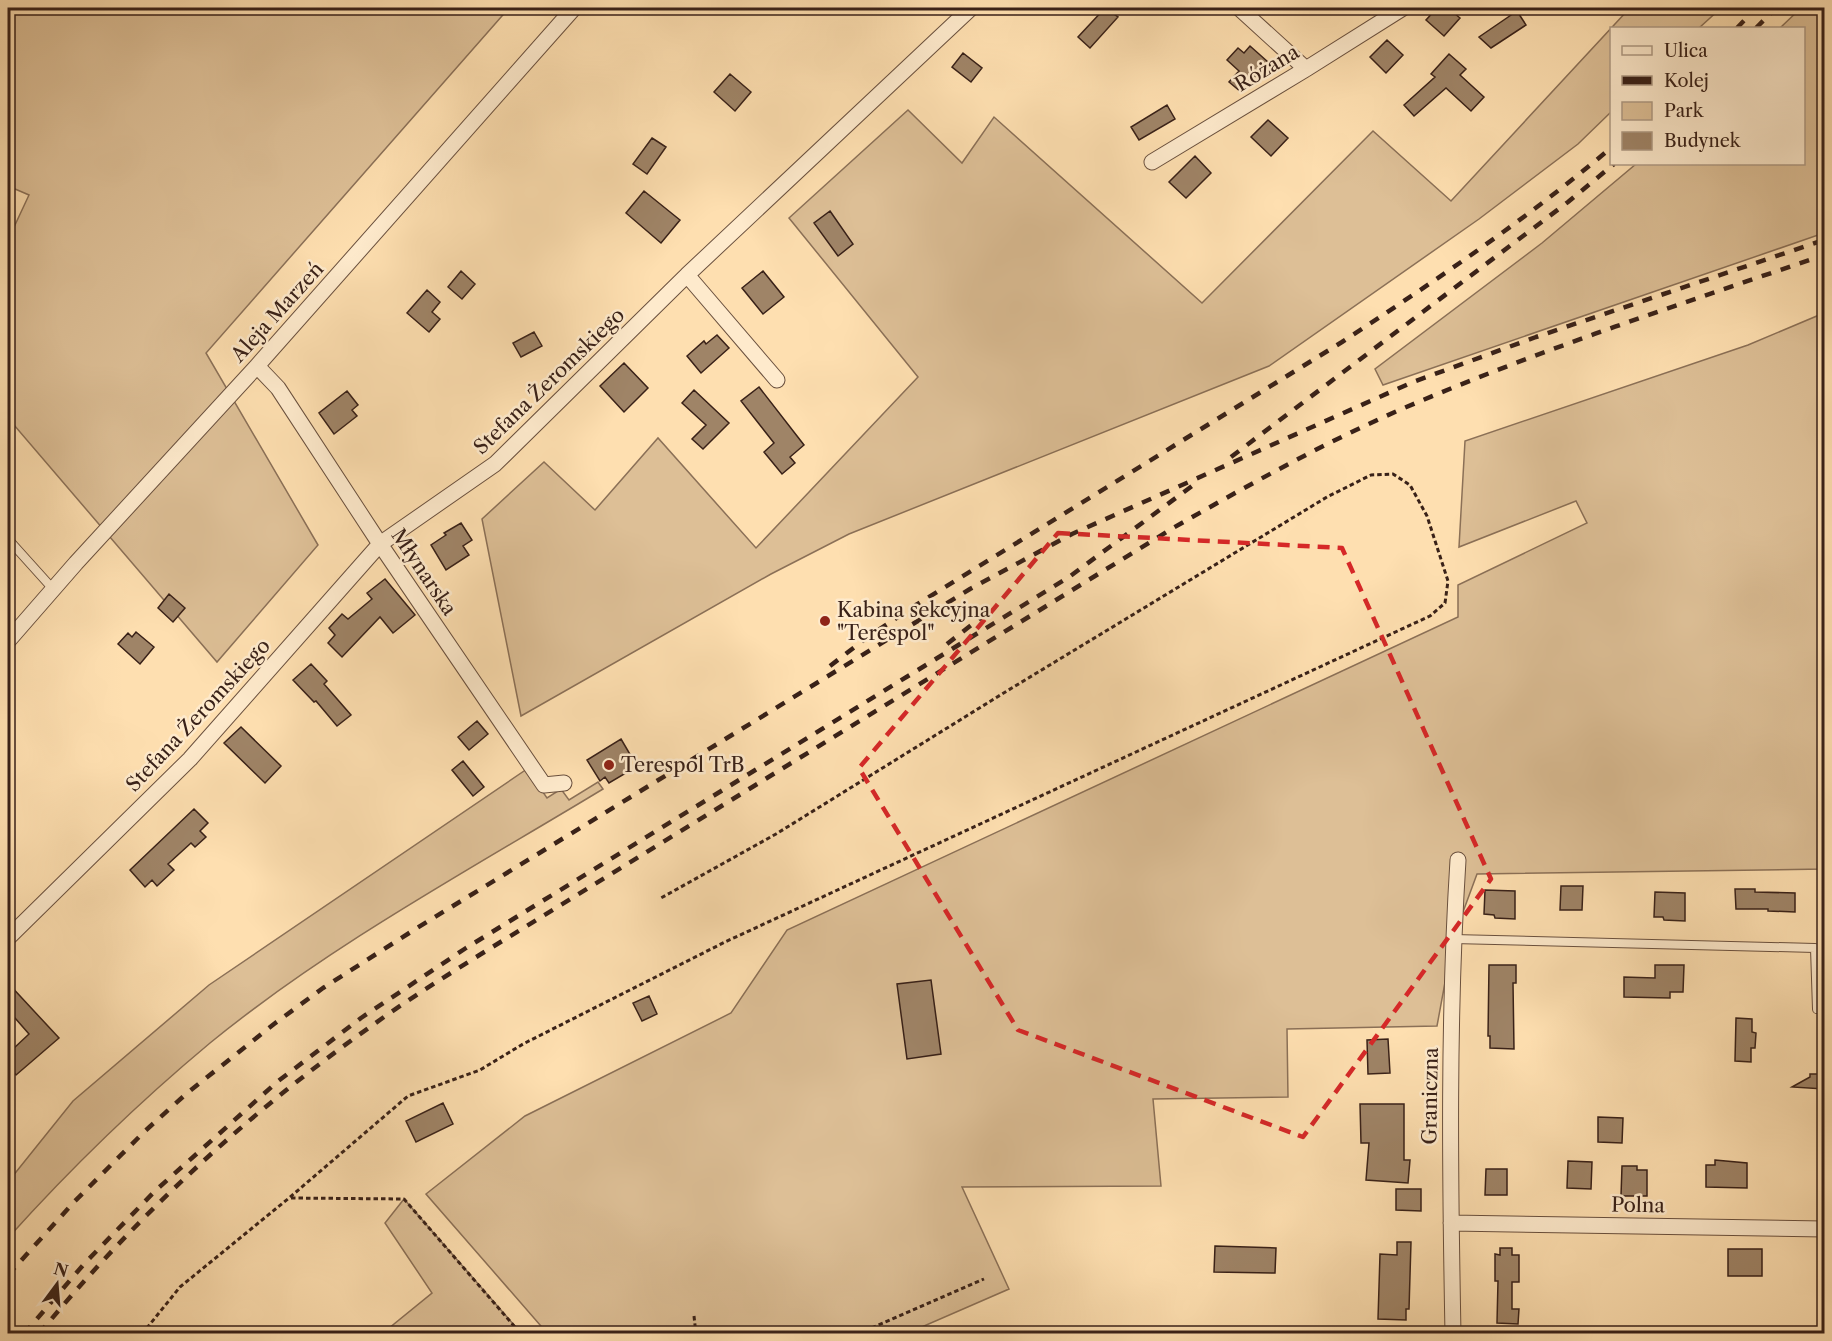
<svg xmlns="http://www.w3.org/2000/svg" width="1832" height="1341" viewBox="0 0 1832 1341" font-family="'Libre Caslon Text',serif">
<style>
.green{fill:#ddbf96;stroke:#8b7057;stroke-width:1.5}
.building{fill:#9f8467;stroke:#392118;stroke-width:1.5}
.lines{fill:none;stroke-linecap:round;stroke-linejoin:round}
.lane-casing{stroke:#6a503e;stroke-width:10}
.street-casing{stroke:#6a503e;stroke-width:17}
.path{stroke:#392118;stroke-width:3;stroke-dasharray:4.5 3;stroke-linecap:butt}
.lane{stroke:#feeacc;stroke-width:8}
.street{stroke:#feeacc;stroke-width:15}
.rail{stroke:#392118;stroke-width:4.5;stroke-dasharray:10 10;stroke-linecap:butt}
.marked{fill:none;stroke:#d62828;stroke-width:4.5;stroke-dasharray:12 8;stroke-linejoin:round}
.poi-dot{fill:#8f2418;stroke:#feeacc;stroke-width:2}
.labels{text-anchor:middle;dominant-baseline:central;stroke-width:5;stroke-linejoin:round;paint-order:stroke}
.street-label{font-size:20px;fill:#392118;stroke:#feeacc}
.poi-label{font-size:20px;fill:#392118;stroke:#feeacc;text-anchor:start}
</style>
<rect width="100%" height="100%" fill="#fedfb0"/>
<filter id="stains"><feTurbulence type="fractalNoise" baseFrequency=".00333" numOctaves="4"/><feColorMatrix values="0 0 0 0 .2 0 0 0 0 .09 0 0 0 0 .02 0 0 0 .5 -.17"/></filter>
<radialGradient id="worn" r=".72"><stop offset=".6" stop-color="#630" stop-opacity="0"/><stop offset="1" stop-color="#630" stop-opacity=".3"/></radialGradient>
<!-- green -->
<path class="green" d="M8,8H509L206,353L318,545L217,662L8,418V240L29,195L8,186Z
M1624,8H1721L1699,28H1612L1611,112L1578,144L1479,219L1269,366L849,534L771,574L521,716L482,519L544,462L595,510L658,438L756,548L918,377L789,218L908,110L962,163L994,117L1202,303L1373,131L1451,201L1627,11Z
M1801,8H1824V233L1383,385L1375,369L1542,243L1636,164H1804V28H1780Z
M1824,313V869L1477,874L1453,939L1437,1026L1287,1029L1288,1097L1153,1099L1161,1186L962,1187L1009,1289L908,1333H547L426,1194L525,1116L731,1013L787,930L1458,617V585L1587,523L1576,501L1459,547L1465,441L1748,345Z
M527,769L547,798L561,789L569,800L598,782L603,789C471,869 330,945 210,1043C138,1103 71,1168 8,1238V1182L73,1101L209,985Z
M404,1199L521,1333H383L432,1293L385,1223Z"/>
<!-- building -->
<path class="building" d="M1105,8L1118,17L1090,48L1078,37Z
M1437,8H1448L1460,18L1444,36L1426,20Z
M1517,11L1526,25L1491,48L1479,37Z
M1387,40L1403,55L1386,73L1370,57Z
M1250,46L1268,62L1241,92L1229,82L1239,71L1227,60L1238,48L1244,53Z
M963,53L982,68L971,82L952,67Z
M1449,54L1466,69L1460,75L1484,97L1471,111L1446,88L1414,116L1404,105L1435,77L1431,74Z
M730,74L751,92L735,111L714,92Z
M1167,105L1175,119L1139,140L1131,127Z
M1268,120L1288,138L1271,156L1251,137Z
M652,138L666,147L647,174L633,164Z
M1195,156L1211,173L1186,198L1169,182Z
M644,191L680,220L661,243L626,213Z
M830,211L853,244L838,256L814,223Z
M461,271L475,284L462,299L448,287Z
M763,271L784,297L763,314L742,288Z
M427,290L440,302L432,312L440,319L429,332L407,313Z
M534,332L542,346L521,357L513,343Z
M717,335L729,348L701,373L687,356L704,341L706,344Z
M624,363L648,388L624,412L600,386Z
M759,387L804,445L790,457L795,463L782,474L764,452L774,443L741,401Z
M694,390L729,423L703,449L692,439L706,425L682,403Z
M347,391L358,405L352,410L357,416L334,434L319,413Z
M461,523L472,540L463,546L469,555L446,570L431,545L446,535L444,533Z
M385,579L415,615L393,633L380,617L342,657L328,643L335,635L329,628L342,614L348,619L372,599L367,593Z
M169,594L185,608L173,622L158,608Z
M136,632L154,647L140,664L118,644L128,633L132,637Z
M311,664L327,681L324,684L351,715L337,726L316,701L314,702L293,680Z
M477,721L488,734L469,750L458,737Z
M241,727L281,766L265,783L224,743Z
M621,739L631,756L625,759L631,770L609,783L605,777L600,781L587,760Z
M463,761L484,787L473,796L452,770Z
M194,809L208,823L200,831L206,837L195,847L191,843L168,864L174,870L157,886L152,880L145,887L130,870Z
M1561,886H1583L1582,910H1560Z
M1735,889H1755V892L1795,893V912L1768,911V909H1736Z
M1485,890L1515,891V919L1495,918L1494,915L1484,914Z
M1655,892L1685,893V921L1664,920L1663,917H1654Z
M1489,965H1516V983H1513L1514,1049L1490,1048V1036H1488Z
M1655,965H1684L1683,992H1670V998L1624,997V977L1655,978Z
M931,980L941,1054L907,1059L897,984Z
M8,983L59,1038L16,1075L8,1065V1048L13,1049L29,1034L8,1010Z
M649,996L657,1014L642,1021L633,1003Z
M1736,1018L1752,1019V1032L1756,1033L1755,1048H1751V1062L1735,1061Z
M1388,1039L1390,1073L1368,1074L1367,1040Z
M1810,1074H1824V1089L1792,1087L1810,1077Z
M443,1103L453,1124L416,1142L406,1121Z
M1360,1104H1404V1160H1410L1408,1183L1366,1180L1369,1143H1361Z
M1598,1117L1623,1118L1622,1143L1598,1142Z
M1715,1160L1747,1163V1188L1706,1187V1165H1715Z
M1568,1161L1592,1162L1591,1189L1567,1188Z
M1622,1166H1637V1170H1647V1196H1621Z
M1486,1169H1507V1195H1485Z
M1396,1189H1421V1211L1396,1210Z
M1397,1242H1411L1409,1309H1406V1320L1378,1319L1380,1254L1397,1255Z
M1215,1246L1276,1248L1275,1273L1214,1272Z
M1500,1248H1512V1255H1519V1282H1512V1309H1519L1518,1324L1497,1323L1498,1281H1495V1254L1500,1255Z
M1728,1249H1762V1276H1728Z"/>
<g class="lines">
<defs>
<path id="lane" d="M8,539L53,589
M1453,939L1815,948L1817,1009"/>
<path id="street" d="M1239,8L1306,69
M1152,162L1306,69L1403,8
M687,275L777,380
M257,366L278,388L380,544L544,785L564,783
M8,641L76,563L257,366L574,8
M8,938L190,759L380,544L495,464L687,275L971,8
M1451,1223L1824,1229
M1453,1334C1450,1176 1448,1018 1458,860"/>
</defs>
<!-- lane casing -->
<use href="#lane" class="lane-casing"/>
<!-- street casing -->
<use href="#street" class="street-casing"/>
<!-- path -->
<path class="path" d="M291,1198L404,1199L521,1334
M694,1316L696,1334
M142,1334L180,1287L289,1198L408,1096L480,1070L523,1044L725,942L1430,616L1445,603L1448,581L1427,516L1410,485L1393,474L1371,475L1327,497L1002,694L776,834L661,898
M858,1334L984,1279"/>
<!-- lane -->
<use href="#lane" class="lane"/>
<!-- street -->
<use href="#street" class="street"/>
<!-- rail -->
<path class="rail" d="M1737,28L1756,8
M1756,28L1776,8
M1231,457L1568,202L1614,164
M947,644L992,609
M830,666L865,639L916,605L1342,342C1435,281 1527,219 1612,147
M8,1275L74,1202L145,1131L186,1094L274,1024L323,988L417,928L970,589L1072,534L1413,382L1536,337L1824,240
M24,1334L84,1264L155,1191L277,1082L361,1018L466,948L1069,577L1192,486
M39,1334C134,1218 247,1114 370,1027C403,1003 438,981 473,959L1173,528C1254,482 1336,436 1423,400C1554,345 1690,301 1824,255"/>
</g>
<!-- marked area -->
<path class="marked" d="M1058,533L1342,548L1491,879L1303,1137L1018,1030L859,768Z"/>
<!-- markers -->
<g class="poi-dot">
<circle cx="825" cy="621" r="6"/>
<circle cx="609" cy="765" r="6"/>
</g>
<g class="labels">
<!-- street labels -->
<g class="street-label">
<text transform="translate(1267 68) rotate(-31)">Różana</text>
<text transform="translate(277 312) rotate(-48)">Aleja Marzeń</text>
<text transform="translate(549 381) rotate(-44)">Stefana Żeromskiego</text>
<text transform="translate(424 572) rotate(56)">Młynarska</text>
<text transform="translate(198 715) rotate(-47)">Stefana Żeromskiego</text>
<text transform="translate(1430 1096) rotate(-89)">Graniczna</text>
<text transform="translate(1638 1205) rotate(1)">Polna</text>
</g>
<!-- poi labels -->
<g class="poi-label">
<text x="837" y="610">Kabina sekcyjna<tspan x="837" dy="23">"Terespol"</tspan></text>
<text x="621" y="765">Terespol TrB</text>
</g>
</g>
<!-- margin -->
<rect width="1832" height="1341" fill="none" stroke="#fedfb0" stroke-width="30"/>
<rect x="9" y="9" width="1814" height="1323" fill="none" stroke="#392118" stroke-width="3"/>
<rect x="15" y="15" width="1802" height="1311" fill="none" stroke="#392118" stroke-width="1.5"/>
<!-- legend -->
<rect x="1610" y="27" width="195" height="138" fill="#feeacc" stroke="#af9a84" stroke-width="1.5"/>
<rect x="1622" y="46" width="30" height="9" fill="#feeacc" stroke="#af9a84" stroke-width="1.5"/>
<text x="1664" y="57" font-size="18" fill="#392118">Ulica</text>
<rect x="1622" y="76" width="30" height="9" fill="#392118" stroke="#af9a84" stroke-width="1.5"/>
<text x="1664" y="87" font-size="18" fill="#392118">Kolej</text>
<rect x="1622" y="102" width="30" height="18" fill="#ddbf96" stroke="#af9a84" stroke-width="1.5"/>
<text x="1664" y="117" font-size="18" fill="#392118">Park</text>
<rect x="1622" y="132" width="30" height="18" fill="#9f8467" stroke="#af9a84" stroke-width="1.5"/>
<text x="1664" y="147" font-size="18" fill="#392118">Budynek</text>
<!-- north arrow -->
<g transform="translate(57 1284) rotate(16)" stroke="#feeacc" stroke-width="4.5" paint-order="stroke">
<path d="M0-4.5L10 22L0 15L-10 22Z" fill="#392118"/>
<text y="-9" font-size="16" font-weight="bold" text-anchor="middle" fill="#392118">N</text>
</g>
<rect width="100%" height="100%" filter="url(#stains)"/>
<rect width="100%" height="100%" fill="url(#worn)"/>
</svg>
